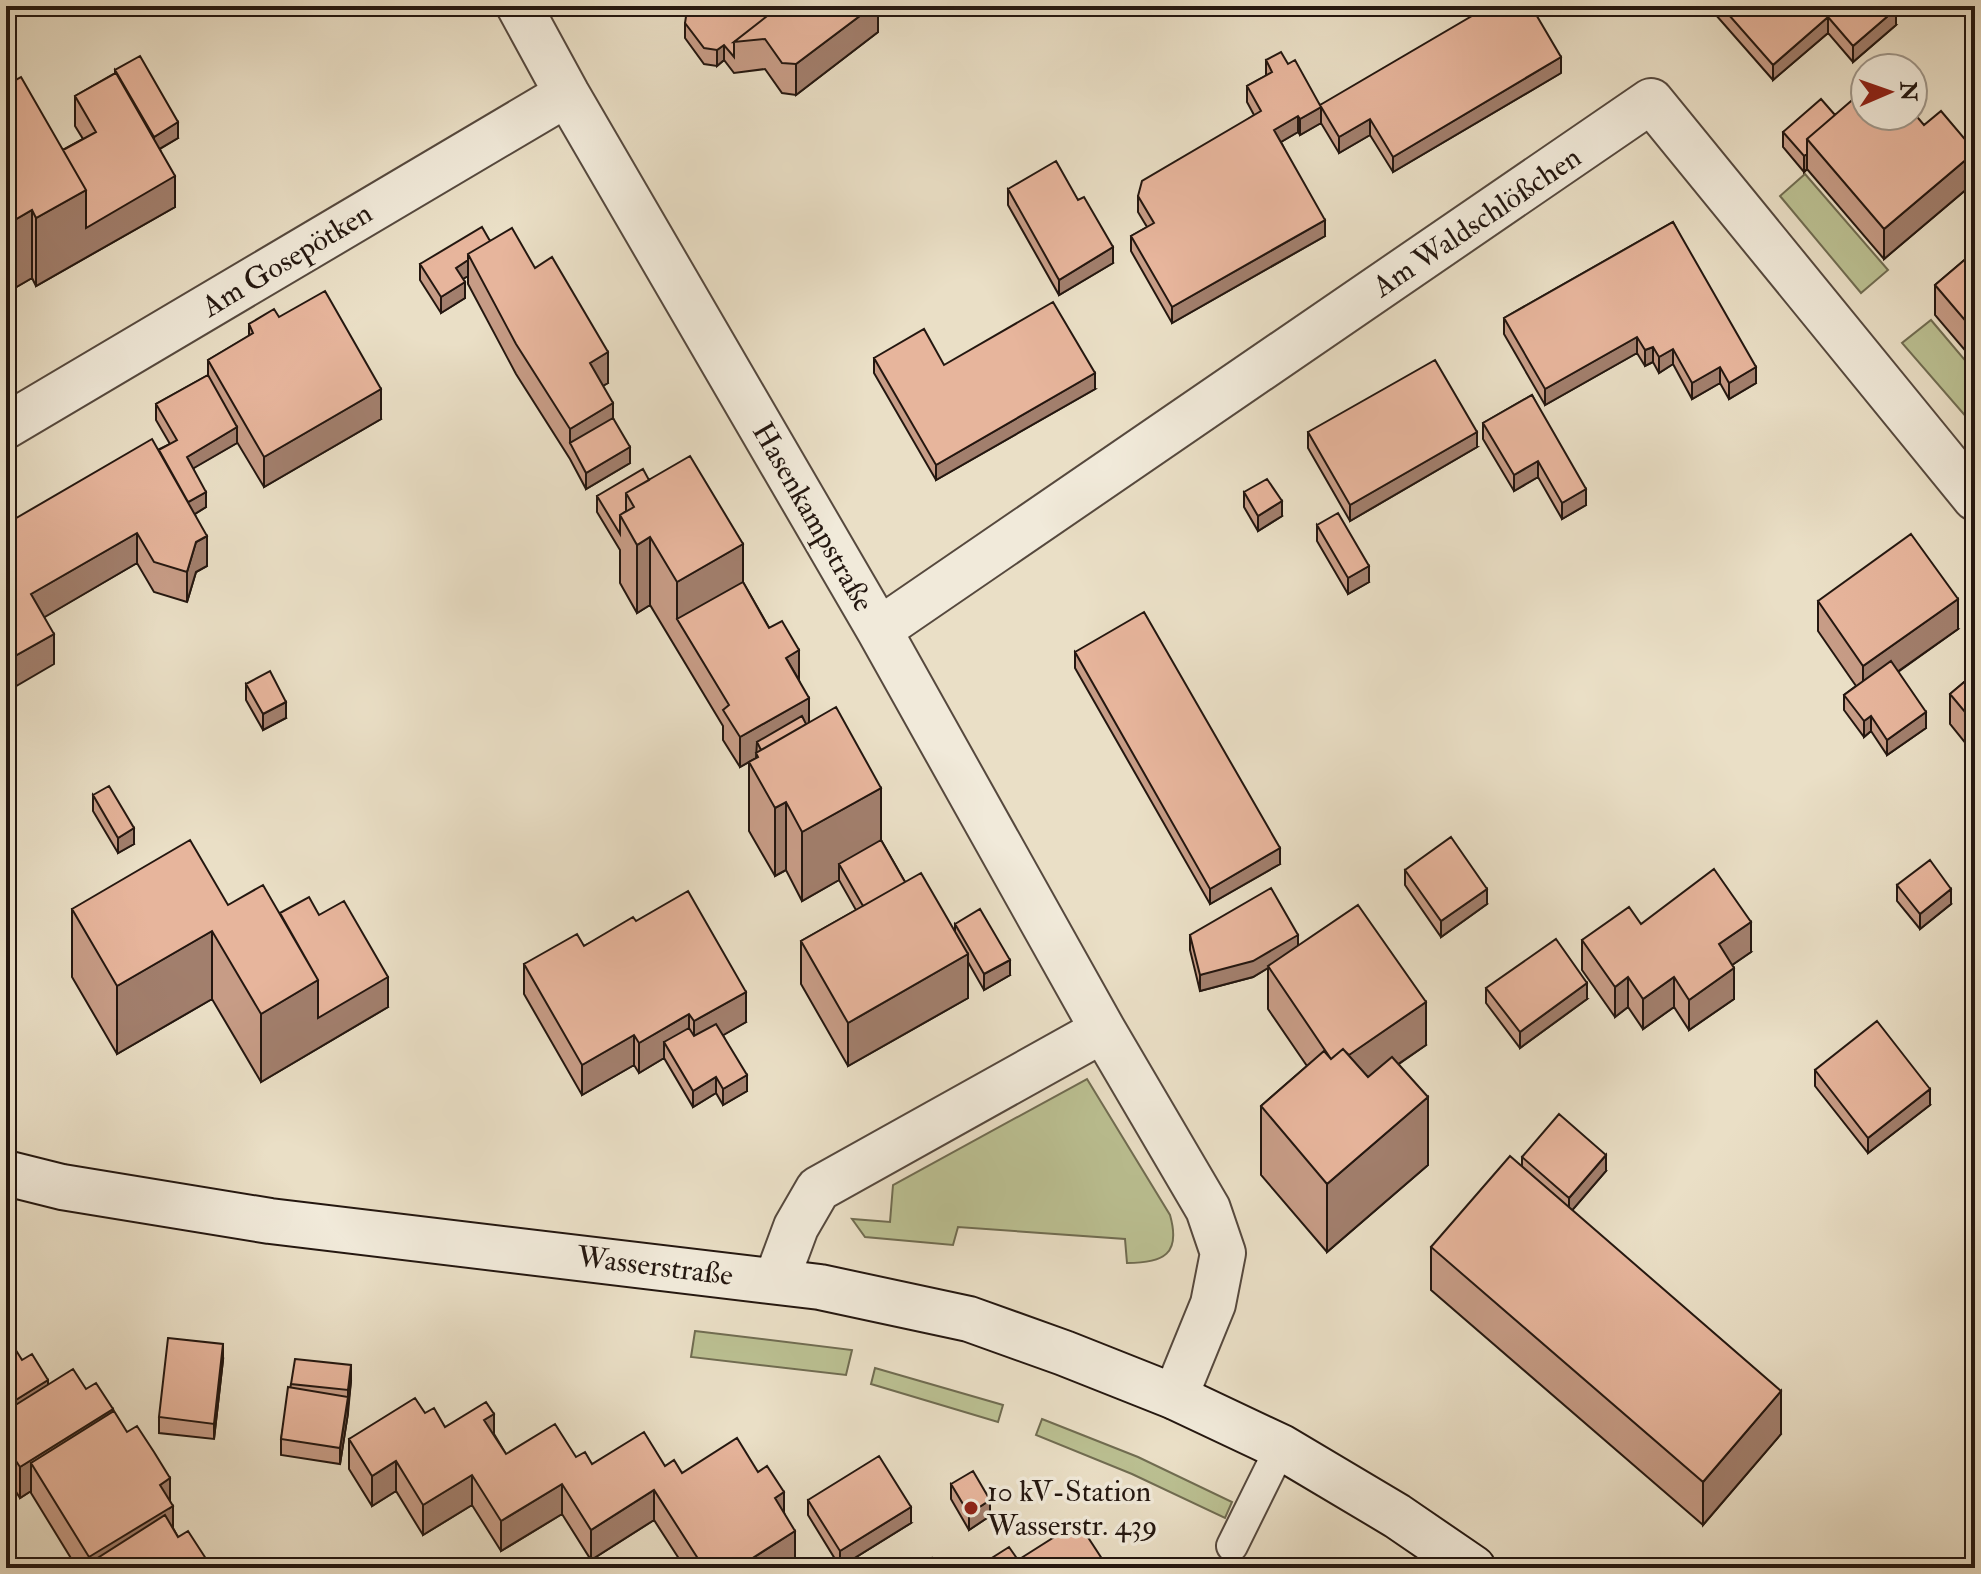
<svg xmlns="http://www.w3.org/2000/svg" width="1981" height="1574" viewBox="0 0 1981 1574" font-family="'IM FELL Double Pica',serif">
<style>
.green{fill:#bbc092;stroke:#706c51;stroke-width:2}
.lines{fill:none;stroke-linecap:round;stroke-linejoin:round}
.lane-casing{stroke:#56493e;stroke-width:34}
.street-casing{stroke:#56493e;stroke-width:48}
.secondary-casing{stroke:#241710;stroke-width:48}
.lane{stroke:#f1eada;stroke-width:30}
.street{stroke:#f1eada;stroke-width:44}
.secondary{stroke:#f1eada;stroke-width:44}
.wall{fill:#c79c86;stroke:#241710;stroke-width:2}
.shaded-wall{fill:#a27f6d;stroke:#241710;stroke-width:2}
.building{fill:#e7b59c;stroke:#241710;stroke-width:2}
.poi-dot{fill:#8f2418;stroke:#f1eada;stroke-width:3}
.labels{text-anchor:middle;dominant-baseline:central;stroke-width:7;stroke-linejoin:round;paint-order:stroke}
.street-label{font-size:30px;fill:#241710;stroke:#f1eada}
.poi-label{font-size:30px;fill:#241710;stroke:#f1eada;text-anchor:start}
</style>
<rect width="100%" height="100%" fill="#eadfc6"/>
<filter id="stains"><feTurbulence type="fractalNoise" baseFrequency=".0025" numOctaves="4"/><feColorMatrix values="0 0 0 0 .2 0 0 0 0 .09 0 0 0 0 .02 0 0 0 .5 -.17"/></filter>
<radialGradient id="worn" r=".72"><stop offset=".6" stop-color="#630" stop-opacity="0"/><stop offset="1" stop-color="#630" stop-opacity=".3"/></radialGradient>
<!-- green -->
<path class="green" d="M1805,174L1888,270L1861,293L1780,196Z
M1931,320L1975,372V427L1902,343Z
M1087,1079L1170,1215C1181,1254 1164,1263 1127,1263L1125,1239L958,1227L953,1245L865,1237L852,1219L890,1222L893,1185Z
M695,1331L852,1350L846,1375L691,1357Z
M875,1368L1003,1405L998,1422L871,1384Z
M1042,1419L1138,1457L1232,1502L1225,1518L1132,1474L1036,1435Z"/>
<g class="lines">
<defs>
<path id="lane" d="M1232,1546L1281,1447"/>
<path id="street" d="M519,6L567,94L879,630L1103,1030L1208,1209L1223,1253L1213,1304L1175,1397
M6,426L567,94
M879,630L1651,101L1975,498
M776,1281L796,1227L818,1189L1103,1030"/>
<path id="secondary" d="M6,1173L62,1187L270,1221L820,1287L969,1319L1064,1353L1175,1397L1281,1447L1397,1516L1473,1568"/>
</defs>
<!-- lane casing -->
<use href="#lane" class="lane-casing"/>
<!-- street casing -->
<use href="#street" class="street-casing"/>
<!-- secondary casing -->
<use href="#secondary" class="secondary-casing"/>
<!-- lane -->
<use href="#lane" class="lane"/>
<!-- street -->
<use href="#street" class="street"/>
<!-- secondary -->
<use href="#secondary" class="secondary"/>
</g>
<!-- wall -->
<path class="wall" d="M878,6V32L796,95L782,93L765,69L734,73L724,60L717,66L704,64L685,38V23Z
M1708,6H1818L1828,33L1773,80Z
M1828,17L1896,25L1853,62L1828,33Z
M1266,60L1288,64L1320,105L1561,73L1393,172L1370,135L1339,153L1321,123L1300,135L1298,132L1281,142L1325,236L1172,323L1131,251V236L1147,227L1138,212V196L1254,115L1247,102V86L1266,76Z
M115,70L178,138L160,149L175,207L36,286L32,278L6,293V85L63,150L83,139L75,126V96L115,73Z
M1835,115L1924,125L1975,151V182L1884,259L1807,169L1804,172L1783,147V132Z
M1008,189L1113,263L1059,295L1008,205Z
M1673,222L1756,383L1729,399L1720,383L1692,399L1673,364L1659,373L1653,362L1645,366L1637,353L1545,405L1504,334V318Z
M490,241L535,268L608,383L603,386L613,418L630,463L586,489L570,459L516,374L468,284V276L463,279L465,298L441,313L420,280V264Z
M1975,251V362L1935,315V285Z
M279,317L381,419L264,487L237,442V443L193,468L206,507L195,514L207,566L196,572L187,602L154,592L137,563L44,617L54,664L6,524L170,444L156,420V404L208,375V360L249,336V324Z
M874,358L944,365L1095,389L936,480L874,373Z
M1532,395L1586,505L1562,519L1538,477L1514,491L1483,439V423Z
M1308,432L1477,447L1350,521L1308,448Z
M649,480L743,582L799,680L809,723L881,840L905,882L955,931V924L1010,975L984,990L968,962V998L848,1066L801,984V941L856,910L839,880L802,901L786,870L775,876L749,831V762L756,758L740,767L723,740V726L650,605L637,613L620,583V550L597,512V496Z
M1244,492L1282,516L1258,531L1244,507Z
M1317,525L1369,582L1348,594L1317,541Z
M1818,601L1958,629L1898,672L1926,728L1887,755L1871,731L1864,737L1844,710V695L1856,686L1818,631Z
M1075,652L1280,864L1210,904L1075,668Z
M1975,673V755L1950,724V694Z
M246,684L286,718L263,730L246,700Z
M93,795L134,844L118,853L93,811Z
M1405,870L1487,904L1441,937L1405,885Z
M1897,885L1951,904L1920,929L1897,901Z
M228,905L280,913L319,915L388,1007L261,1082L212,999L117,1054L72,977V909Z
M636,921L746,1022L723,1035L747,1091L723,1105L716,1093L693,1107L664,1058L639,1073L634,1065L582,1095L524,994V964L584,946Z
M1641,924L1751,952L1732,965L1734,999L1689,1030L1674,1007L1643,1029L1628,1007L1615,1017L1582,970V940Z
M1190,935L1298,945L1426,1045L1399,1064L1428,1165L1327,1252L1261,1175V1106L1307,1066L1268,1009V968L1253,977L1200,991L1190,950Z
M1486,988L1587,999L1520,1048L1486,1003Z
M1815,1070L1930,1105L1868,1153L1815,1086Z
M1522,1157L1606,1171L1572,1210L1781,1434L1703,1525L1431,1290V1247L1522,1167Z
M6,1340L22,1360L48,1385L86,1389L113,1412L170,1501L173,1528L178,1537L212,1568H77L31,1493V1491L20,1498L6,1476Z
M223,1360L214,1439L159,1433V1417Z
M351,1381L348,1413L340,1464L281,1455V1439L291,1384Z
M445,1427L494,1434L506,1454L576,1457L592,1464L665,1466L784,1512L795,1562L785,1568H685L654,1520L591,1560L562,1514L501,1551L472,1505L423,1535L396,1491L372,1506L349,1469V1439Z
M951,1484L990,1516L969,1530L951,1499Z
M808,1500L911,1523L840,1567L808,1515Z"/>
<!-- shaded-wall -->
<path class="shaded-wall" d="M873,6H878V32L796,95V64Z
M1896,9V25L1853,62V46Z
M1828,17V33L1773,80V65Z
M724,45V60L717,66V50Z
M1561,57V73L1393,172V157Z
M1321,107V123L1300,135V119Z
M1298,116V132L1274,146V130Z
M1370,119V135L1339,153V137Z
M178,122V138L154,152V137Z
M1975,152V182L1884,259V229Z
M1807,154V169L1804,172V156Z
M175,176V207L36,286V218L86,190Z
M32,210V278L6,293V225Z
M1325,220V236L1172,323V307Z
M1113,247V263L1059,295V280Z
M468,260V276L456,283V268Z
M465,282V298L441,313V297Z
M1637,337V353L1545,405V389Z
M1653,347V362L1645,366V350Z
M1673,349V364L1659,373V357Z
M608,352V383L590,393V363Z
M1720,367V383L1692,399V383Z
M1756,367V383L1729,399V383Z
M1095,373V389L936,480V465Z
M381,389V419L264,487V457Z
M613,403V434L570,443V429Z
M237,427V443L187,472V457Z
M1477,432V447L1350,521V505Z
M630,447V463L586,489V473Z
M1538,461V477L1514,491V475Z
M1586,489V505L1562,519V503Z
M206,492V507L182,522V506Z
M1282,501V516L1258,531V516Z
M137,533V563L31,625V594Z
M207,536V566L196,572L187,602V572L196,542Z
M650,537V605L637,613V545Z
M743,544V613L677,619V582Z
M1369,566V582L1348,594V578Z
M1958,599V629L1863,696V666Z
M54,634V664L6,692V661Z
M799,650V680L786,658Z
M809,698V728L757,742L756,758L740,767V737Z
M286,702V718L263,730V714Z
M1926,712V728L1887,755V740Z
M1871,716V731L1864,737V721Z
M881,788V856L839,864V880L802,901V832Z
M786,802V870L775,876V808Z
M134,828V844L118,853V838Z
M1280,848V864L1210,904V889Z
M1487,889V904L1441,937V921Z
M1951,889V904L1920,929V914Z
M1751,922V952L1719,974V944Z
M212,931V999L117,1054V986Z
M1298,935V950L1253,977L1200,991V975Z
M968,954V998L848,1066V1023Z
M1010,960V975L984,990V974Z
M1734,968V999L1689,1030V1000Z
M388,977V1007L261,1082V1014L318,980Z
M1628,977V1007L1615,1017V987Z
M1674,977V1007L1643,1029V999Z
M1587,983V999L1520,1048V1032Z
M746,992V1022L694,1052V1021Z
M1426,1002V1045L1335,1107V1064Z
M689,1014V1044L664,1042V1058L639,1073V1043Z
M634,1035V1065L582,1095V1065Z
M747,1075V1091L723,1105V1089Z
M716,1077V1093L693,1107V1091Z
M1930,1089V1105L1868,1153V1138Z
M1428,1097V1165L1327,1252V1184Z
M1606,1155V1171L1569,1214V1198Z
M223,1344V1360L214,1439V1424Z
M351,1365V1381L348,1406V1390Z
M48,1380V1410L6,1436V1406Z
M1781,1391V1434L1703,1525V1482Z
M348,1397V1413L340,1464V1448Z
M113,1409V1440L31,1463V1491L20,1498V1467Z
M494,1414V1444L484,1420Z
M396,1461V1491L372,1506V1476Z
M472,1475V1505L423,1535V1505Z
M170,1478V1508L173,1506V1536L89,1568V1557L160,1485Z
M562,1484V1514L501,1551V1521Z
M654,1490V1520L591,1560V1530Z
M784,1492V1522L775,1498Z
M990,1500V1516L969,1530V1514Z
M911,1507V1523L840,1567V1551Z
M795,1531V1562L785,1568H737Z"/>
<!-- building -->
<path class="building" d="M692,6H780L734,42V57L724,45L717,50L704,48L685,23L687,10Z
M780,6H873L796,64L782,63L765,39L734,42Z
M1489,6H1531L1561,57L1393,157L1370,119L1339,137L1320,105Z
M1721,6H1818L1828,17L1773,65Z
M1841,6H1893L1896,9L1853,46L1828,17Z
M1281,52L1288,64L1295,60L1321,107L1300,119L1298,116L1274,130L1325,220L1172,307L1131,236L1154,223L1138,196L1142,181L1261,111L1247,86L1272,72L1266,60Z
M140,56L178,122L154,137L115,70Z
M116,73L175,176L86,228V190L63,150L96,132L75,96Z
M21,77L86,190L36,218L32,210L6,225V85Z
M1865,89V116H1913V112L1924,125L1941,111L1975,151V152L1884,229L1807,139Z
M1821,99L1835,115L1807,139V154L1804,156L1783,132Z
M1056,161L1078,200L1084,197L1113,247L1059,280L1008,189Z
M1673,222L1756,367L1729,383L1720,367L1692,383L1673,349L1659,357L1653,347L1645,350L1637,337L1545,389L1504,318Z
M482,227L490,241L468,254V260L456,268L465,282L441,297L420,264Z
M512,228L535,268L552,257L608,352L590,363L613,403L570,429L516,344L468,254Z
M1975,251V332L1935,285Z
M325,291L381,389L264,457L208,360L253,333L249,324L274,309L279,317Z
M1053,302L1095,373L936,465L874,358L924,329L944,365Z
M1435,360L1477,432L1350,505L1308,432Z
M208,375L237,427L187,457L206,492L188,502L159,450L177,440L156,404Z
M1532,395L1586,489L1562,503L1538,461L1514,475L1483,423Z
M613,418L630,447L586,473L570,443Z
M152,439L207,536L196,542L187,572L154,562L137,533L31,594L54,634L6,661V524Z
M690,456L743,544L677,582L650,537L637,545L620,515L634,507L626,493Z
M643,469L649,480L626,493V511L620,515V534L597,496Z
M1267,479L1282,501L1258,516L1244,492Z
M1338,513L1369,566L1348,578L1317,525Z
M1911,534L1958,599L1863,666L1818,601Z
M743,582L769,628L782,621L799,650L786,658L809,698L740,737L723,710L729,705L677,619Z
M1144,612L1280,848L1210,889L1075,652Z
M1891,661L1926,712L1887,740L1871,716L1864,721L1844,695Z
M270,671L286,702L263,714L246,684Z
M1975,673V724L1950,694Z
M836,707L881,788L802,832L786,802L775,808L749,762L758,757L756,753Z
M802,716L806,724L761,750L757,742Z
M109,786L134,828L118,838L93,795Z
M1451,837L1487,889L1441,921L1405,870Z
M190,840L228,905L263,885L318,980L261,1014L212,931L117,986L72,909Z
M881,840L905,882L863,906L839,864Z
M1930,860L1951,889L1920,914L1897,885Z
M1714,869L1751,922L1719,944L1734,968L1689,1000L1674,977L1643,999L1628,977L1615,987L1582,940L1629,907L1641,924Z
M921,873L968,954L848,1023L801,941Z
M1271,888L1298,935L1253,961L1200,975L1190,935Z
M688,891L746,992L694,1021L689,1014L639,1043L634,1035L582,1065L524,964L577,934L584,946L633,917L636,921Z
M309,897L319,915L344,901L388,977L318,1018V980L280,913Z
M1358,905L1426,1002L1349,1055L1343,1049L1331,1059L1268,966Z
M980,909L1010,960L984,974L955,924Z
M1556,939L1587,983L1520,1032L1486,988Z
M1877,1021L1930,1089L1868,1138L1815,1070Z
M716,1024L747,1075L723,1089L716,1077L693,1091L664,1042L689,1028L694,1036Z
M1343,1049L1368,1077L1392,1057L1428,1097L1327,1184L1261,1106L1324,1051L1331,1059Z
M1559,1114L1606,1155L1569,1198L1522,1157Z
M1510,1156L1781,1391L1703,1482L1431,1247Z
M168,1338L223,1344L214,1424L159,1417Z
M9,1339L22,1360L32,1354L48,1380L6,1406V1340Z
M295,1359L351,1365L348,1390L291,1384Z
M73,1369L86,1389L96,1383L113,1409L20,1467L6,1446V1411Z
M288,1387L348,1397L340,1448L281,1439Z
M415,1398L425,1413L434,1408L445,1427L486,1402L494,1414L484,1420L506,1454L555,1424L576,1457L585,1452L592,1464L644,1432L665,1466L674,1460L682,1473L737,1438L758,1472L767,1466L784,1492L775,1498L795,1531L737,1568H704L654,1490L591,1530L562,1484L501,1521L472,1475L423,1505L396,1461L372,1476L349,1439Z
M114,1411L127,1432L137,1426L154,1452L170,1478L160,1485L173,1506L89,1557L31,1463Z
M879,1456L911,1507L840,1551L808,1500Z
M973,1471L990,1500L969,1514L951,1484Z
M165,1515L178,1537L188,1531L212,1568H82Z
M1078,1522L1108,1568H976L1009,1547L1018,1560Z
M932,1558L938,1568H917Z"/>
<!-- markers -->
<circle class="poi-dot" cx="971" cy="1508" r="8"/>
<g class="labels">
<!-- street labels -->
<g class="street-label">
<text transform="translate(1477 222) rotate(-34)">Am Waldschlößchen</text>
<text transform="translate(287 260) rotate(-31)">Am Gosepötken</text>
<text transform="translate(813 517) rotate(60)">Hasenkampstraße</text>
<text transform="translate(655 1266) rotate(7)">Wasserstraße</text>
</g>
<!-- poi labels -->
<g class="poi-label">
<text x="987" y="1491">10 kV-Station<tspan x="987" dy="34">Wasserstr. 439</tspan></text>
</g>
</g>
<!-- margin -->
<rect width="1981" height="1574" fill="none" stroke="#eadfc6" stroke-width="32"/>
<rect x="8" y="8" width="1965" height="1558" fill="none" stroke="#241710" stroke-width="4"/>
<rect x="16" y="16" width="1949" height="1542" fill="none" stroke="#241710" stroke-width="2"/>
<!-- north arrow -->
<g transform="translate(1889 92) rotate(88)"><circle r="38" fill="#f1eada" stroke="#9f9689" stroke-width="2"/>
<path d="M0-6L14 30L0 20L-14 30Z" fill="#8f2418"/>
<text y="-12" font-size="22" font-weight="bold" text-anchor="middle" fill="#241710">N</text>
</g>
<rect width="100%" height="100%" filter="url(#stains)"/>
<rect width="100%" height="100%" fill="url(#worn)"/>
</svg>
